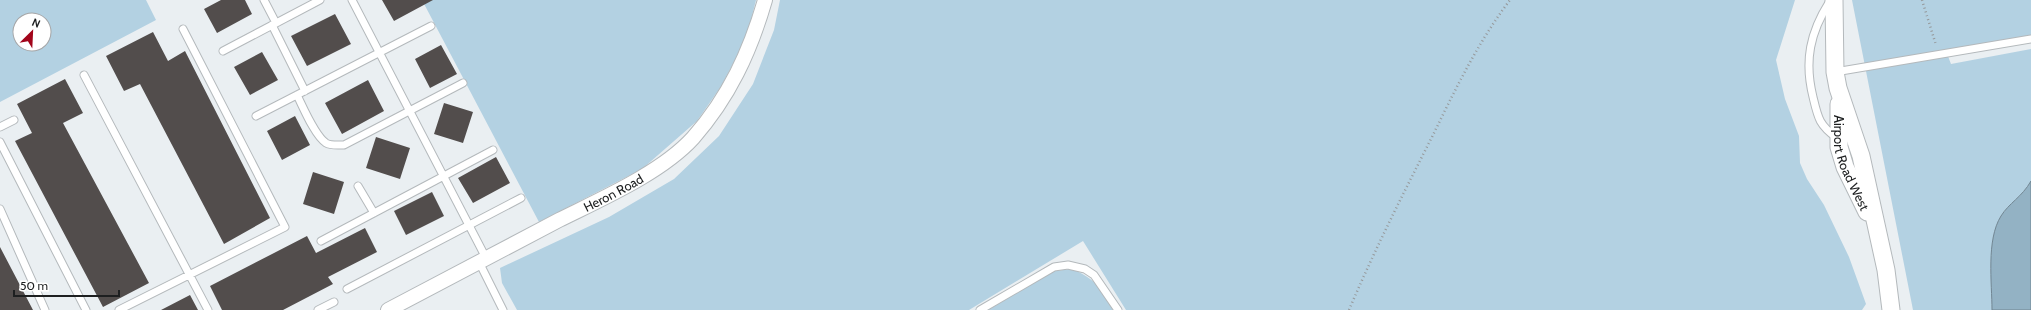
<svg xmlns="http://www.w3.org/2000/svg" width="2031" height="310" viewBox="0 0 2031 310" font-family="Cabin,sans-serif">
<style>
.green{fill:#b3d1e2;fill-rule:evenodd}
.water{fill:#93b2c4;stroke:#708693}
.building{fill:#524d4c}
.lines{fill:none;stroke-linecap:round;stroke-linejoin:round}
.service-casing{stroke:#b4b9bc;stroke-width:9}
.minor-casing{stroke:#b4b9bc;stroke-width:16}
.tertiary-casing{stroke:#b4b9bc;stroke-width:19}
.path{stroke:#96999b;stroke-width:2.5;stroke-dasharray:1 3;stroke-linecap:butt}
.service{stroke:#fff;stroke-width:7}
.minor{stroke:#fff;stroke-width:14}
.tertiary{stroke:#fff;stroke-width:17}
.labels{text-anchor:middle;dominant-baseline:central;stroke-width:4;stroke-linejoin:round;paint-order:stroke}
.street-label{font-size:13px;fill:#1d1f20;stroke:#fff}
</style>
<rect width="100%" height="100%" fill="#eaeff2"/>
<!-- green -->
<path class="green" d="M0,0H146L156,20L0,102ZM20,20H44V44H20Z
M422,0H756L747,36L722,85L697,121L642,169L539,222Z
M780,0H1795L1776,60L1785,99L1799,136L1800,163L1807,179L1824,205L1849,257L1866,304L1862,310H1126L1083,241L969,310H517L502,283L500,268L609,217L674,179L719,136L753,84L774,30Z
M1852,0H2031V35L1946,51L1951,64L2031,49V181C2022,197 2009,203 2001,216C1986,240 1992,283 1992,310H1913Z
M1072,269C1096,279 1101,289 1113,310H988L1054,271Z"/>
<!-- water -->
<path class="water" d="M2031,181V310H1992C1992,283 1986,240 2001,216C2009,203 2022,197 2031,181Z"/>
<!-- building -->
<path class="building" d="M221,0H245L252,14L217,33L204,9Z
M382,0H433L394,21Z
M335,14L351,44L307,66L291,36Z
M153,32L168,61L185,51L270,218L224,244L140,84L124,91L106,56Z
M441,45L457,74L430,88L415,59Z
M262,52L278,80L250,95L234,67Z
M65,79L83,113L63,123L149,283L103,307L15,141L32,133L17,104Z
M368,80L384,111L342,134L325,103Z
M444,103L473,112L463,143L434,134Z
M295,116L310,145L282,160L267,131Z
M376,137L410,148L400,179L366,168Z
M496,157L510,183L473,203L458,178Z
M313,172L344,182L334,214L303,204Z
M432,192L444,216L406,235L394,211Z
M365,228L377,252L328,277L333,284L283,310H222L210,286L307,236L316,253Z
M0,247L33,310H0Z
M190,295L198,310H161Z"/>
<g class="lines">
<defs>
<path id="service" d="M264,0L276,23
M352,0L486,258
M1830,1C1810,32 1804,61 1813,97C1818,118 1819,125 1837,138
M272,25L305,91
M223,51L320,0
M1835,72L2031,39
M84,75L208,310
M297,95C303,107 315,136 326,143C331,146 338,145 344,145L463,83
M256,116L431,26
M0,127L14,120
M0,142L86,310
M358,186L374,213
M0,209L45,310
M321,241L493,150
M479,262L503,310
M347,289L521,198
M119,310L285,227L183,29
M318,310L334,302
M980,310L1054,267L1068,265L1085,269L1094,275L1118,310"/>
<g id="minor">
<path id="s1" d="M388,310C445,280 502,250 559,220C601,199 661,173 693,138C729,97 750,52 765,0"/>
</g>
<g id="tertiary">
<path d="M1834,0L1835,72L1838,88L1861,156L1886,270L1891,310"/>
<path id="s2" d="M1839,104V147L1845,167L1867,212"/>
</g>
</defs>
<!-- service casing -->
<use href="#service" class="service-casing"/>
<!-- minor casing -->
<use href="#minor" class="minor-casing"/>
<!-- tertiary casing -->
<use href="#tertiary" class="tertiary-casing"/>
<!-- path -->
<path class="path" d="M1922,0L1936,45
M1349,310C1374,251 1403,194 1432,137C1455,90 1478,42 1510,0"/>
<!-- service -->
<use href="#service" class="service"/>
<!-- minor -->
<use href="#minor" class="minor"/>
<!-- tertiary -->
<use href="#tertiary" class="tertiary"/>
</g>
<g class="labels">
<!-- street labels -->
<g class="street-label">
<text stroke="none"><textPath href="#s2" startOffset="61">Airport Road West</textPath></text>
<text stroke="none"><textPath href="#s1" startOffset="254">Heron Road</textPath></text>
</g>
</g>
<!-- north arrow -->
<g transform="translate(32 32) rotate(24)"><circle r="19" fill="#ffffff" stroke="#a5a5a6"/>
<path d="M0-3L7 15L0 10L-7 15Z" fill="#a2051b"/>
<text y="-6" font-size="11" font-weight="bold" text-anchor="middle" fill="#1d1f20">N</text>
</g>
<!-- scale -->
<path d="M14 290v6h105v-6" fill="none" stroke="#1d1f20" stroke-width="2"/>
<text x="20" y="290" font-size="12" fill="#1d1f20" stroke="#ffffff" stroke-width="3" paint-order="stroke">50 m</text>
</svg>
